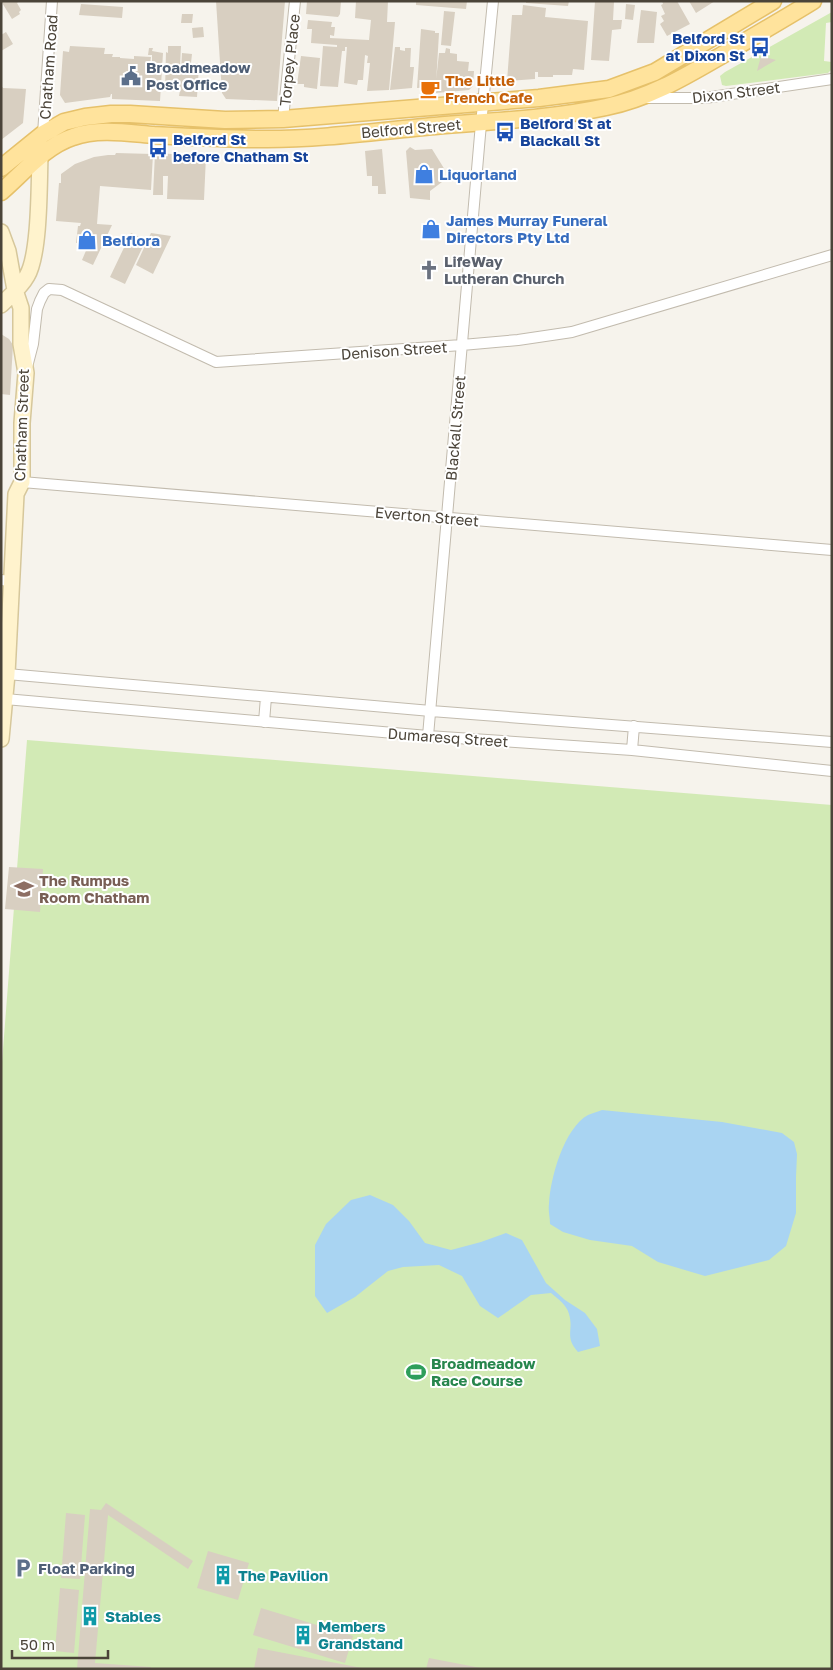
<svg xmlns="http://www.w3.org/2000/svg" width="833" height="1670" viewBox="0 0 833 1670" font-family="'Golos Text',sans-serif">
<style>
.green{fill:#d2eab5}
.water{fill:#a9d4f2}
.building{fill:#d8cfc1}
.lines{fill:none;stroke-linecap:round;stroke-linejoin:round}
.street-casing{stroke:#c2bbae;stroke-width:12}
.secondary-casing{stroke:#d6c79b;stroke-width:18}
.primary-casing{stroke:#e6c16a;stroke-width:19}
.street{stroke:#fff;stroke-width:10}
.secondary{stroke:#fff3cd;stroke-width:15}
.primary{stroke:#ffe39c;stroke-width:16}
.labels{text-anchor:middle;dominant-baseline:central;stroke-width:4;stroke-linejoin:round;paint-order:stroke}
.transit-label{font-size:15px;font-weight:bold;fill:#164399;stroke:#fff;text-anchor:start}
.street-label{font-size:15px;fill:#4b4439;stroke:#fff}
.service-label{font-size:15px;font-weight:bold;fill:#4e5e75;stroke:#fff;text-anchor:start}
.food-label{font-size:15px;font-weight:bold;fill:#c56008;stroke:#fff;text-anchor:start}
.shop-label{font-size:15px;font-weight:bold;fill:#366cbe;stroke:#fff;text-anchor:start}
.worship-label{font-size:15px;font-weight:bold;fill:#5b616d;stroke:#fff;text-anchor:start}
.education-label{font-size:15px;font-weight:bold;fill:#785e54;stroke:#fff;text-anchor:start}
.leisure-label{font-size:15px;font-weight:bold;fill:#27864d;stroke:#fff;text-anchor:start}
.culture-label{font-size:15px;font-weight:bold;fill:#0d838f;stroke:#fff;text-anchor:start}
</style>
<rect width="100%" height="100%" fill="#f6f3ec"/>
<!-- green -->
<path class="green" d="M832,12V22L826,23L824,61L832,62V69L828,73L726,86L722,85L720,76L725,72Z
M27,740L832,805V1669H1V1075Z"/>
<!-- water -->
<path class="water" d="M602,1110L722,1122L782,1133L794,1142L797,1154L796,1177V1213L786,1246L769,1260L705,1276L658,1262L632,1246L590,1240L563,1232L550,1224C550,1217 548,1211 549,1204C550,1179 564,1128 588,1115C592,1113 598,1112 602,1110Z
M370,1195L393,1205L409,1221L425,1243L451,1250L481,1242L506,1233L522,1240L546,1283L565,1300L585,1313L597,1329L600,1346L578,1352C564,1336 574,1331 569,1314C567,1305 557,1298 551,1293L531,1295L498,1318L480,1306L462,1276L439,1265L403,1267L388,1271L355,1297L327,1313L315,1296V1245L326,1224L351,1200Z"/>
<!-- building -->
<path class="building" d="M1,1H19L17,3L21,10L19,12L20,14L12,19Z
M216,1H285L277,101L226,99L222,93Z
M307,1H341L340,14L338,17L306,14Z
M356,1H388L387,22H395L389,90L367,91L370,63H367L368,56L365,55L363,80H358L357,85L344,83L347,47H345V51H342L338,87L320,86L323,46L337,47V45L311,43L312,29H307L308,20L332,22L331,27H335L334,36L330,35V38L369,40L371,20L355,18Z
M416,1H467L466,9L416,5Z
M526,1H569L568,6L526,3Z
M595,1L614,2L613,20H622L621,29L612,30L609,61L591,60Z
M662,1H677L690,24L667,36L660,24L664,21L661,16L665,14L661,5L663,4Z
M689,1H715L696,13Z
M81,4L123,7L122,18L79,15Z
M626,4L635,5L633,20L625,19Z
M523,5L546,8L545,17L588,21L584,70L573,69L572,75H553V77H538V72H535V79L507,81L512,15H522Z
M641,10L657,12L654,43H637Z
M444,11L455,12L451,46L441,45Z
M182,14H193L192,23H181Z
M203,27L204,37L193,38L192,28Z
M421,29L435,31V33H439L437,67L436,82H432V87L417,88Z
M6,32L13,44L1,51V35Z
M70,46L105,48L104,54H113L112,57H120V58L134,59V56L151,57L150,64H152V55H148L149,48H153L152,51L163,53L160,101L112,99V94H111L110,97L65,103L60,95L63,51L69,52Z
M168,46H181L180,66H176V71H181L182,53L192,54L191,63H198V66H199L197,97L179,96L180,90H165L166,52L168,53Z
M395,47H400V50L405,51V48H411L410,67H414L412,88L390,90Z
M446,48L450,49V53L457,54V61L469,62L468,71H474L473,86L469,90L436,93L435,90L439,53H445Z
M301,56L320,58L317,89L304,87V84H297Z
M761,56L776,60L757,71Z
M1,85L3,88L26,89L23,123L1,140Z
M410,147L415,150L432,149L445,170L440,176L442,182L430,191V200L410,198L406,151Z
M382,149L386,194H378V186H372V176H367L365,151Z
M116,153L153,154L151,190L100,186L97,224L112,225L93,265L82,260L91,239H79V243H76L78,226H80L81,223L56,221L59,183H61V174L75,164L94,157L108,155H115Z
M155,153L206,156L204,200L167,199L168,176H163V195H153Z
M131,233L146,240L125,284L110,277Z
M151,233L171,236L153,274L136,265Z
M1,334L9,339L13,345L10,395L1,394Z
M9,867L43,869L40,912L5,909Z
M106,1503L193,1561L188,1569L108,1515L95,1663L151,1667V1669H77L90,1509L101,1510Z
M66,1513L85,1515L80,1579L61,1578Z
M208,1551L249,1563L238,1600L197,1588Z
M60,1588L79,1590L74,1653L55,1651Z
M261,1608L353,1636L345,1663L253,1635Z
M258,1648L362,1668V1669H254Z
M429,1658L481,1668V1669H426Z"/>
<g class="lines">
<defs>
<path id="street" d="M647,98H705L832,79
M283,119L295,1
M43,134L52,1
M27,367L33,344L37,309L40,301L44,293L49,289L62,290L216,362L462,345L518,340L572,332L832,255
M22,482L832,550
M1,580L11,581
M7,674L431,711L832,742
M5,699L428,736L632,750L832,771
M264,722L266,697
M428,736L480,135L493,1
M632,750L634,726"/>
<path id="secondary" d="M1,232L8,251L15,290L21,308V344L26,373L22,423V482L16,494L7,674L1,739
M1,305C10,296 21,287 27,276C40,254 39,184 40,156"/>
<path id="primary" d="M1,168L43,134L64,122L85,117L111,114H130L225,120L283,119L539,98L609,89L655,72L773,1
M1,192C23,173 45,146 73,137C98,128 128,133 154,135C192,137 229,139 267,139C323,139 379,131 435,126C492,121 550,119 606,107C650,98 686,76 724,54C754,36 784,19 813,1"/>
</defs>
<!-- street casing -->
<use href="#street" class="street-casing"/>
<!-- secondary casing -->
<use href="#secondary" class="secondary-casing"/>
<!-- primary casing -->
<use href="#primary" class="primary-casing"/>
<!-- street -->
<use href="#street" class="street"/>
<!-- secondary -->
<use href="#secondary" class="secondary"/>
<!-- primary -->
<use href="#primary" class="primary"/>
</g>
<!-- icons -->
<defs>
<symbol id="bus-bare" viewBox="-9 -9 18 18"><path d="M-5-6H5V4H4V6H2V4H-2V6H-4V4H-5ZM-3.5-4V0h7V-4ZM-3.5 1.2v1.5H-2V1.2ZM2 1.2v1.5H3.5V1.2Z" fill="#1a4fb4" stroke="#fff" stroke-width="2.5" paint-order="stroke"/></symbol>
<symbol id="civic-bare" viewBox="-9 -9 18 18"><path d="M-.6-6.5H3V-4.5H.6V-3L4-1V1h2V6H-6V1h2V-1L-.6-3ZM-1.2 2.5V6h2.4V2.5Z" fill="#5c6f8a" stroke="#fff" stroke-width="2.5" paint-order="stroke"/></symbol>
<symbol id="cafe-bare" viewBox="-9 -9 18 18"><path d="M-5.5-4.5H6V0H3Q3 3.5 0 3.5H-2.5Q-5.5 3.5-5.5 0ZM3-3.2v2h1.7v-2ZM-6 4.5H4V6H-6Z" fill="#e8710a" stroke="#fff" stroke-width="2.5" paint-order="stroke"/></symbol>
<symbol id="shop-bare" viewBox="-9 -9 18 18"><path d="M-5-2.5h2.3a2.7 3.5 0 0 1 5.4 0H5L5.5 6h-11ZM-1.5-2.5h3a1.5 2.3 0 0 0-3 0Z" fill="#3f7fe0" stroke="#fff" stroke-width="2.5" paint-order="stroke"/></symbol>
<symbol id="church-bare" viewBox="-9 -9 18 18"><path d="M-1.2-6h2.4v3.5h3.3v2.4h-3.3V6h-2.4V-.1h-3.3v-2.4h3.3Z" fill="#6b7280" stroke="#fff" stroke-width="2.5" paint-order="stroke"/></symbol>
<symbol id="school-bare" viewBox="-9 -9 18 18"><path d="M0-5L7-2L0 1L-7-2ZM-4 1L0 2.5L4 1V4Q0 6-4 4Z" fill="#8d6e63" stroke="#fff" stroke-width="2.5" paint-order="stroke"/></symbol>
<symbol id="stadium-bare" viewBox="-9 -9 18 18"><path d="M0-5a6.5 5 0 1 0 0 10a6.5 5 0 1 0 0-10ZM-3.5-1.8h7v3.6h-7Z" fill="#2e9e5b" stroke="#fff" stroke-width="2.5" paint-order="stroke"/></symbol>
<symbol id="parking-bare" viewBox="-9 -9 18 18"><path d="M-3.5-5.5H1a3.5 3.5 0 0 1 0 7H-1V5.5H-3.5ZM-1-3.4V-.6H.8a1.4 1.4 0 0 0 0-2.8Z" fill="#5c6f8a" stroke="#fff" stroke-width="2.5" paint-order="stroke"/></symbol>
<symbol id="building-bare" viewBox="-9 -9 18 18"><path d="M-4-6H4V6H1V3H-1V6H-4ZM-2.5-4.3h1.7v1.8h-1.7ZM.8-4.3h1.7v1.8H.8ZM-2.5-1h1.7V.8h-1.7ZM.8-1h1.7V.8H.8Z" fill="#0f9aa8" stroke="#fff" stroke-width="2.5" paint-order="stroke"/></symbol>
</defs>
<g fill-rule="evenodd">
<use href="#bus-bare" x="746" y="33" width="28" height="28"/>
<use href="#civic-bare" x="117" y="62" width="28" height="28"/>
<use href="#cafe-bare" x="416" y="75" width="28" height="28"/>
<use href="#bus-bare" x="491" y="118" width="28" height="28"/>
<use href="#bus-bare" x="144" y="134" width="28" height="28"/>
<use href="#shop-bare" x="410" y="160" width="28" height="28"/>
<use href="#shop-bare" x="417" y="215" width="28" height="28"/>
<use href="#shop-bare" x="73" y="226" width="28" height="28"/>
<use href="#church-bare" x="415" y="256" width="28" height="28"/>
<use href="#school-bare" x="10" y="875" width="28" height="28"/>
<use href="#stadium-bare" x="402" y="1358" width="28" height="28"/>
<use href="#parking-bare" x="9" y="1554" width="28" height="28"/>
<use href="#building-bare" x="209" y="1561" width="28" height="28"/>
<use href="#building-bare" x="76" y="1602" width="28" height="28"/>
<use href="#building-bare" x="289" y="1621" width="28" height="28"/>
</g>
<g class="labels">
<!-- transit labels -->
<g class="transit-label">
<text x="745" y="38" text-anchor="end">Belford St<tspan x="745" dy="17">at Dixon St</tspan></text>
<text x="520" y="123">Belford St at<tspan x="520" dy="17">Blackall St</tspan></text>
<text x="173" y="139">Belford St<tspan x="173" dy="17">before Chatham St</tspan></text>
</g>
<!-- street labels -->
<g class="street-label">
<text transform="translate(289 60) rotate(-84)">Torpey Place</text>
<text transform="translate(48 67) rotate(-86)">Chatham Road</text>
<text transform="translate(736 92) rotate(-7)">Dixon Street</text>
<text transform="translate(411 128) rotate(-5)">Belford Street</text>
<text transform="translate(394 350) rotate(-4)">Denison Street</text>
<text transform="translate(21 425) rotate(-88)">Chatham Street</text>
<text transform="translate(455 428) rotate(-85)">Blackall Street</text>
<text transform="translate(427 516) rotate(5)">Everton Street</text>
<text transform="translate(448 737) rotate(4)">Dumaresq Street</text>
</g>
<!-- service labels -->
<g class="service-label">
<text x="146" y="67">Broadmeadow<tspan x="146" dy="17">Post Office</tspan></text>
<text x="38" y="1568">Float Parking</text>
</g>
<!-- food labels -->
<g class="food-label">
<text x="445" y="80">The Little<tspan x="445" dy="17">French Cafe</tspan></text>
</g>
<!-- shop labels -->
<g class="shop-label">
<text x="439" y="174">Liquorland</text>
<text x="446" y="220">James Murray Funeral<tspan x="446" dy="17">Directors Pty Ltd</tspan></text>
<text x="102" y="240">Belflora</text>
</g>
<!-- worship labels -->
<g class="worship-label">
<text x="444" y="261">LifeWay<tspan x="444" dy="17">Lutheran Church</tspan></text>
</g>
<!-- education labels -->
<g class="education-label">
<text x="39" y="880">The Rumpus<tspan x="39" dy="17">Room Chatham</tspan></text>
</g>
<!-- leisure labels -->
<g class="leisure-label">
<text x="431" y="1363">Broadmeadow<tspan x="431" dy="17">Race Course</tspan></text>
</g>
<!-- culture labels -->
<g class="culture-label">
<text x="238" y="1575">The Pavilion</text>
<text x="105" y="1616">Stables</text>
<text x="318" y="1626">Members<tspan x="318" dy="17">Grandstand</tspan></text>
</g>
</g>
<!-- border -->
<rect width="833" height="1670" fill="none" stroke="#4b4439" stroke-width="5"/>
<!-- scale -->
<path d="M12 1650v8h96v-8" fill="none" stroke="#4b4439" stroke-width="2.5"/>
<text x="20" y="1650" font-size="15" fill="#4b4439" stroke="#ffffff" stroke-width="4" paint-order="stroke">50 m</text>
</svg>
